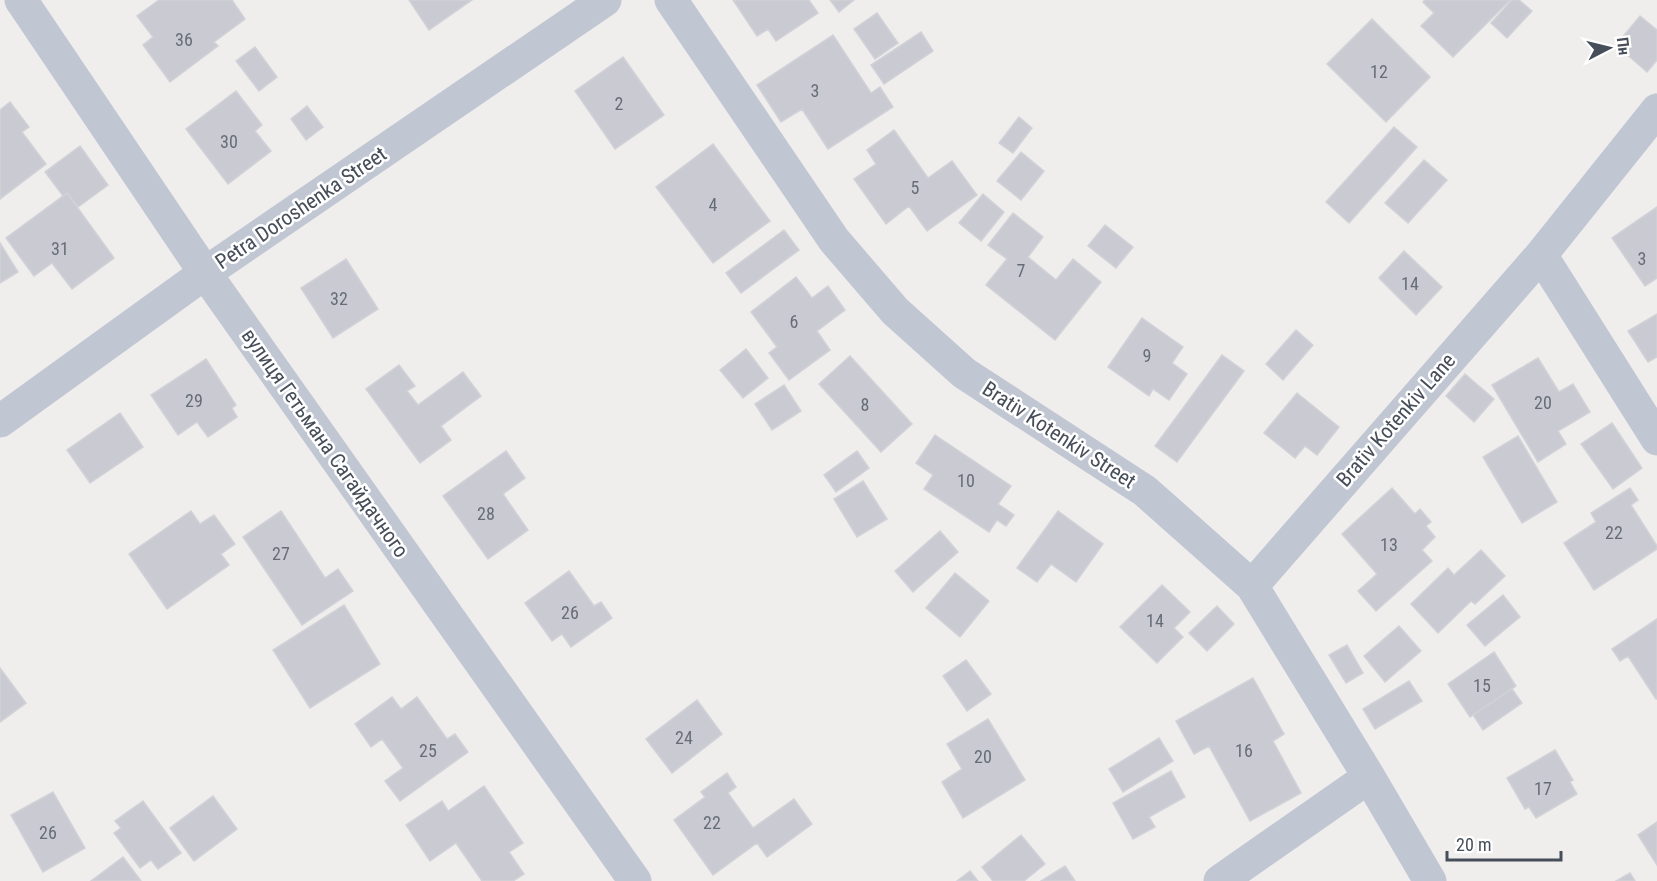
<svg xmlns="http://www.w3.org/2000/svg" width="1657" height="881" viewBox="0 0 1657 881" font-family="'Roboto Condensed',sans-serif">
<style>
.building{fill:#cacbd2;stroke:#d1d2d8;stroke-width:1.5}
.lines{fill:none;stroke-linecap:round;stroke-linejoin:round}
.street{stroke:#c1c7d2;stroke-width:33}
.labels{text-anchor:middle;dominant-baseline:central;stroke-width:5;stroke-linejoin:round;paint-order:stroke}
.number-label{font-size:18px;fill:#676d77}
.street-label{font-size:21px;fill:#464e59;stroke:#fff}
</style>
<rect width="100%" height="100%" fill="#f0eded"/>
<!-- building -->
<path class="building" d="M159,0H232L245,19L214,42L218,46L170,82L143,45L153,37L137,16Z
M409,0H472L429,30Z
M733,0H809L818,13L776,41L768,29L757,36Z
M830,0H854L839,12Z
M1425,0H1510L1453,57L1421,26L1434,13L1423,2Z
M1512,0H1519L1532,11L1507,38L1491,23Z
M877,13L898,43L875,59L854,29Z
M1640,16L1657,30V60L1647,72L1616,45Z
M1372,19L1430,77L1386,122L1327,64Z
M921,32L933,51L884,84L871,65Z
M833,35L871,93L880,87L893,107L828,149L802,109L781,122L757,85Z
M255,47L277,77L259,91L236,61Z
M623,57L664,115L615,149L575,91Z
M236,91L262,125L255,131L271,151L228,184L186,129Z
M10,102L29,127L22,132L46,164L0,199V110Z
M307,106L323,127L306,140L291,119Z
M1019,117L1032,128L1013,153L999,143Z
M1394,127L1417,147L1349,223L1326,202Z
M894,130L928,178L952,161L977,195L927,231L909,206L886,224L854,179L876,164L867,150Z
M713,144L770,221L713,263L656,187Z
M80,146L108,185L78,207L67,193L63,196L45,172Z
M1021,152L1044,171L1021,200L997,181Z
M1424,160L1447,180L1408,223L1385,203Z
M67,193L114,258L72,289L52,263L34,276L6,238Z
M983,194L1004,212L981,241L959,223Z
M1657,207V278L1645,286L1612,238Z
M1013,213L1043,237L1028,257L1056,280L1073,259L1101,282L1055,340L986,285L1007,259L988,245Z
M1105,225L1133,247L1116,268L1088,246Z
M784,230L799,250L741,293L726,273Z
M0,243L18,272L0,283Z
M1404,251L1442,287L1416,315L1379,278Z
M346,259L378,309L333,338L301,288Z
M796,277L812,298L828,286L845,310L817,331L830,350L789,380L769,353L777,347L751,312Z
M1657,314V357L1648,362L1628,331Z
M1142,318L1183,347L1172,363L1187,374L1169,400L1153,389L1149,396L1108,367Z
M1296,330L1313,345L1283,380L1266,364Z
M746,349L768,378L743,398L720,370Z
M1222,355L1244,371L1177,462L1155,446Z
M850,356L912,424L881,452L819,384Z
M1538,358L1559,392L1573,384L1590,412L1558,431L1566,444L1538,462L1492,385Z
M206,359L236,405L232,408L237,417L208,437L197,422L178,435L151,395Z
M399,365L415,386L407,391L418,405L463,372L481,396L441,426L451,440L420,463L366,389Z
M1465,374L1494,399L1474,422L1446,396Z
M784,385L801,411L772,430L755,404Z
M1297,393L1339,427L1317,455L1305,446L1295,458L1264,433Z
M120,413L143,447L90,483L67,450Z
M1612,423L1642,468L1613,489L1581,444Z
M935,435L1011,486L998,504L1014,515L1006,526L997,520L989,532L924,489L933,475L916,463Z
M1518,436L1557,502L1522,523L1483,457Z
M506,451L525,478L503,494L528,530L488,559L443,496Z
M857,451L869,468L836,492L824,475Z
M863,481L887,519L857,537L834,499Z
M1392,488L1415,514L1420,509L1431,522L1426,526L1435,537L1422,550L1432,561L1376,611L1358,591L1377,574L1342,534Z
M1630,488L1638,500L1631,505L1657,546V549L1594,590L1564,543L1596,522L1591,513Z
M191,511L200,524L214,515L235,544L221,554L229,565L167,609L129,554Z
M281,511L325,578L338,569L353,591L302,625L243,537Z
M1058,511L1103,544L1076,582L1051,564L1037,582L1017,568Z
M940,531L958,552L913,592L895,571Z
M1481,550L1505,576L1475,604L1471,601L1438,633L1411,604L1448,568L1454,575Z
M569,571L594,606L601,602L612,618L571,647L562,634L552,641L525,603Z
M955,573L989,601L960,637L926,608Z
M1162,585L1190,612L1174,628L1183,637L1157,663L1120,627Z
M1503,595L1520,617L1485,646L1467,625Z
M344,605L380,664L310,708L273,650Z
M1217,606L1234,624L1207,651L1189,633Z
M1657,619V699H1656L1628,656L1620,661L1612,649Z
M1399,626L1421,651L1385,682L1364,656Z
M1347,645L1363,673L1346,683L1329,655Z
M1494,652L1516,686L1470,717L1448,684Z
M966,660L991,694L967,711L943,676Z
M0,668L26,703L0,722Z
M1253,678L1284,734L1273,741L1301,793L1250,821L1209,746L1194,754L1176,721Z
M1409,681L1422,701L1375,729L1363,709Z
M1512,689L1522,703L1483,730L1473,715Z
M392,697L401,709L417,697L447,739L455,734L468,752L400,801L385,781L403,768L382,739L371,747L355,724Z
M697,700L722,734L672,773L646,739Z
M988,719L1025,780L963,818L942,782L962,769L947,744Z
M1159,738L1173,761L1123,792L1109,769Z
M1555,750L1573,780L1570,782L1577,794L1536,818L1529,807L1525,809L1507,778Z
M1171,771L1185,797L1149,817L1155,827L1133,839L1113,803Z
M727,773L736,787L728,793L753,828L794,799L812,824L767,857L757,843L713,875L674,820L705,797L701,792Z
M484,786L523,843L509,852L524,874L513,881H482L456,843L430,861L406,825L442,801L448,811Z
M53,792L85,848L43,872L11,815Z
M213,796L237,829L194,861L170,828Z
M143,801L181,853L158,869L151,860L140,868L114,833L121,828L115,821Z
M1657,822V865L1638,835Z
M1021,835L1045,864L1024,881H993L982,867Z
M123,857L141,881H91Z
M1065,866L1075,881H1041Z
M970,871L978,881H957Z
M1630,873L1635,881H1616Z"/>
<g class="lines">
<!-- street -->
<path class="street" d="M21,0L205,273L635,881
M671,0L834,240L895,311L964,373L1145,491L1252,586L1369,777L1430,881
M1541,255L1657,439
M0,421L205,273L605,0
M1252,586L1541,255L1657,110
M1220,881L1369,777"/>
</g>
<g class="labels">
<!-- number labels -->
<g class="number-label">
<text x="184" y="39">36</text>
<text x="1379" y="71">12</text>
<text x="815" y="90">3</text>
<text x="619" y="103">2</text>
<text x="229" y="141">30</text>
<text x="915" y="187">5</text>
<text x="713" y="204">4</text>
<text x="60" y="248">31</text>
<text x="1642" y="258">3</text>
<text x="1021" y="270">7</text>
<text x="1410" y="283">14</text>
<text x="339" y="298">32</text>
<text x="794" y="321">6</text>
<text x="1147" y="355">9</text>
<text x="194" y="400">29</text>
<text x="1543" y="402">20</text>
<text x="865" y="404">8</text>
<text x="966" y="480">10</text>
<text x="486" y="513">28</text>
<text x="1614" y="532">22</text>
<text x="1389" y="544">13</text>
<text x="281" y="553">27</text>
<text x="570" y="612">26</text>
<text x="1155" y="620">14</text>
<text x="1482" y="685">15</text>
<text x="684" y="737">24</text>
<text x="428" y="750">25</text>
<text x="1244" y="750">16</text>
<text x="983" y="756">20</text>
<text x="1543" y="788">17</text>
<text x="712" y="822">22</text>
<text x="48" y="832">26</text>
</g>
<!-- street labels -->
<g class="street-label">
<text transform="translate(301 208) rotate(-34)">Petra Doroshenka Street</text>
<text transform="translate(1396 420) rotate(-49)">Brativ Kotenkiv Lane</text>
<text transform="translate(1059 435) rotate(33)">Brativ Kotenkiv Street</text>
<text transform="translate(325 443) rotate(55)">вулиця Гетьмана Сагайдачного</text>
</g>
</g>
<!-- north arrow -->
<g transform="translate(1609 48) rotate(83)" stroke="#ffffff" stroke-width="4.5" paint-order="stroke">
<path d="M0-4.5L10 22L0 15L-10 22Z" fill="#464e59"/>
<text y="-9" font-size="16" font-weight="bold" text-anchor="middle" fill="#464e59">Пн</text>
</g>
<!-- scale -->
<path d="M1447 851v9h114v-9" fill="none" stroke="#464e59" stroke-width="3"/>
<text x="1456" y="851" font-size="18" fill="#464e59" stroke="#ffffff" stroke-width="4.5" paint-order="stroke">20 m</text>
</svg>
